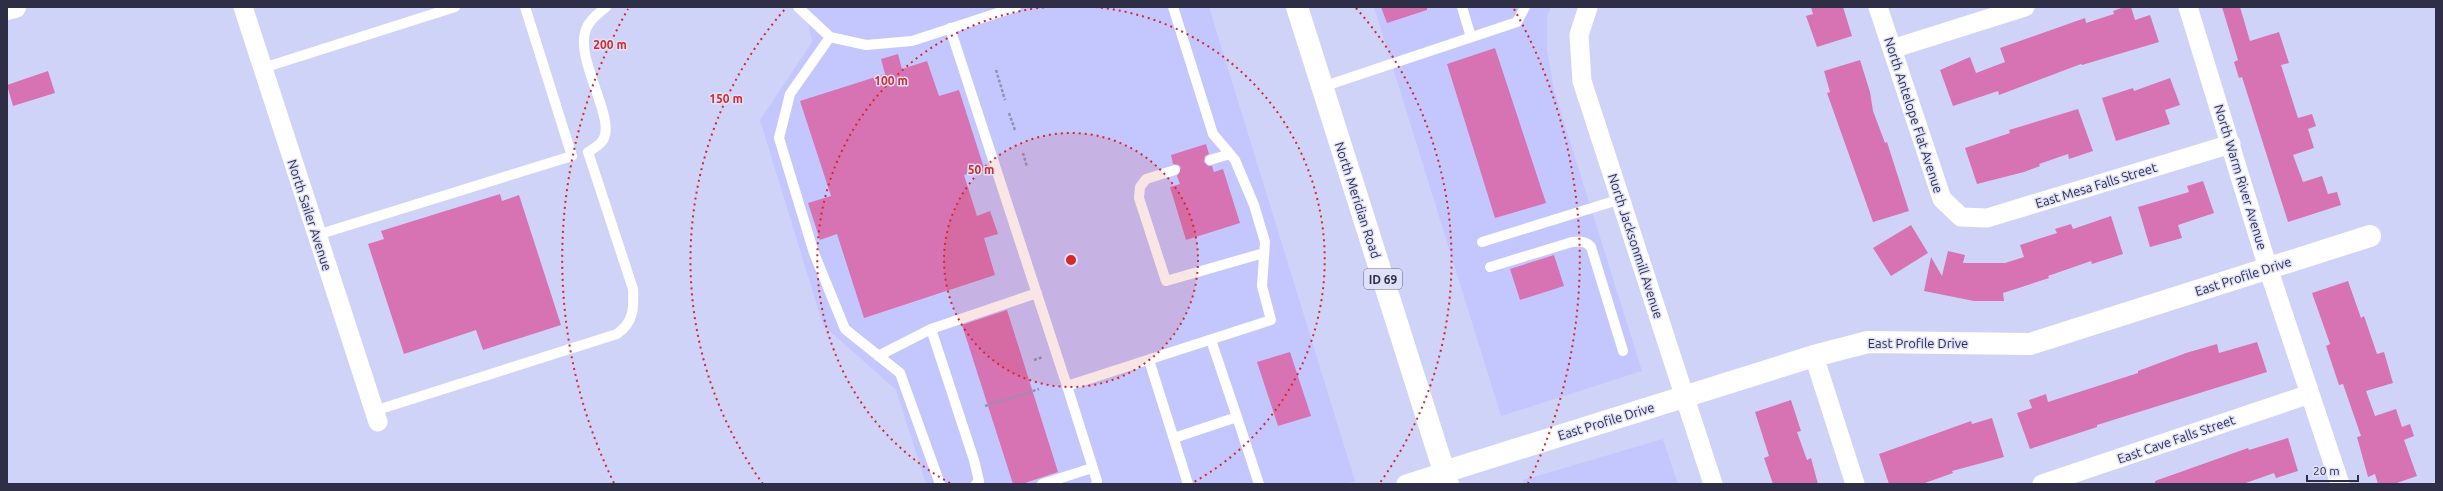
<svg xmlns="http://www.w3.org/2000/svg" width="2443" height="491" viewBox="0 0 2443 491" font-family="Ubuntu,sans-serif">
<style>
.built{fill:#c4c7fd}
.building{fill:#d773b3}
.lines{fill:none;stroke-linecap:round;stroke-linejoin:round}
.path{stroke:#9092b2;stroke-width:2.5;stroke-dasharray:3 2;stroke-linecap:butt}
.lane{stroke:#fff;stroke-width:10}
.street{stroke:#fff;stroke-width:19}
.secondary{stroke:#fff;stroke-width:22}
.primary{stroke:#fff;stroke-width:22}
.ring{fill:none;stroke:#d62828;stroke-width:2;stroke-dasharray:2 4}
.labels{text-anchor:middle;dominant-baseline:central;stroke-width:3;stroke-linejoin:round;paint-order:stroke}
.shield{fill:#dfe1fa;stroke:#63647d;stroke-width:1}
.shield-label{font-size:12px;font-weight:bold;fill:#2e2f47}
.street-label{font-size:13px;fill:#2e2f47;stroke:#dfe1fa}
.centre{fill:#d62828;stroke:#dfe1fa;stroke-width:2}
.ring-label{font-size:12px;text-anchor:middle;font-weight:bold;fill:#d62828;stroke:#dfe1fa;stroke-width:3;stroke-linejoin:round;paint-order:stroke}
</style>
<rect width="100%" height="100%" fill="#d0d3f8"/>
<!-- built -->
<path class="built" d="M805,7H1209L1355,481L1345,484H926L896,390L823,325L760,120L812,42Z
M1374,7H1551L1547,16V49L1554,90L1642,371L1501,416Z
M1663,439L1678,484H1524L1523,480Z"/>
<!-- building -->
<path class="building" d="M1381,7H1427V10L1387,23Z
M1811,7H1843L1852,36L1817,47L1806,16L1813,14Z
M2124,7H2131L2135,20L2150,15L2159,42L2082,65L2081,64L1999,95L1998,91L1953,106L1940,70L1970,57L1976,73L2005,62L2000,48L2085,18L2086,23L2114,14L2113,11Z
M2222,7H2240L2250,41L2279,32L2289,63L2281,65L2298,118L2312,114L2316,126L2308,129L2314,148L2293,155L2303,182L2322,176L2328,194L2337,192L2341,205L2288,222L2242,77L2239,78L2234,62L2238,60Z
M1495,48L1546,203L1495,218L1447,64Z
M898,54L902,69L927,61L939,96L959,90L984,168L964,175L977,216L990,211L998,234L984,238L995,275L864,318L837,234L820,240L808,203L831,196L800,101L885,74L881,59Z
M1860,60L1870,92L1873,111L1885,143L1887,142L1909,211L1873,222L1827,93L1830,92L1824,71Z
M48,71L55,93L13,106L7,85Z
M2170,78L2180,105L2165,110L2170,124L2116,141L2102,98L2133,88L2134,91Z
M2078,109L2093,151L2069,159L2068,154L2039,164L2040,166L2024,172L1977,184L1965,148L2010,133L2009,130Z
M1206,144L1209,154L1205,156L1204,162L1208,166H1212L1214,172L1223,169L1240,223L1186,240L1170,187L1180,184L1177,176L1181,168L1179,165L1173,164L1171,155Z
M2203,181L2214,213L2178,225L2182,238L2150,247L2138,207L2189,192L2187,186Z
M500,194L502,201L519,195L561,325L483,350L476,330L404,354L368,244L384,239L381,231Z
M2111,216L2123,254L2092,264L2091,261L2048,276L2049,278L2003,293L2004,301H1974L1924,291L1931,257L1942,276L1948,251L1965,255L1963,263H2005L2024,257L2020,245L2057,233L2055,229L2071,224L2073,229Z
M1911,225L1928,253L1891,276L1873,248Z
M1554,255L1564,286L1520,300L1510,269Z
M2348,281L2361,318L2364,316L2377,354L2384,352L2393,383L2366,391L2375,416L2396,409L2402,427L2410,424L2414,436L2404,440L2417,476L2394,484H2378L2375,474L2368,477L2357,437L2361,436L2343,384L2339,385L2326,346L2330,344L2312,293Z
M1007,310L1058,472L1022,484H1013L962,325Z
M2257,342L2267,372L2097,425V427L2030,449L2017,413L2032,408L2029,400L2046,394L2048,402L2138,373V371L2186,353L2217,344L2219,353Z
M1290,352L1311,416L1278,426L1257,362Z
M1791,400L1801,431L1797,432L1807,460L1811,458L1818,484H1773L1764,458L1769,456L1755,412Z
M1992,418L2004,457L1952,471L1953,473L1922,484H1889L1879,454L1971,421L1972,424Z
M2288,438L2298,471L2276,478L2274,473L2243,484H2155V481L2248,448L2249,450Z"/>
<g class="lines">
<!-- path -->
<path class="path" d="M996,70L1005,100
M1009,113L1015,130
M1023,153L1027,167
M1034,360L1043,357
M985,406L1039,389"/>
<!-- lane -->
<path class="lane" d="M798,7L830,37
M1462,7L1471,37
M950,28L1067,386L1271,320L1262,286L1265,242L1254,205L1235,160L1213,134L1173,7
M263,68L455,7
M1322,87L1517,22L1525,7
M1210,160L1230,154
M1175,170L1146,179L1140,187L1139,198L1166,281L1264,253
M317,235L572,156L525,7
M1482,242L1621,199
M1490,267L1572,242C1580,241 1586,241 1591,247L1623,351
M931,329L1037,293
M878,356L931,329L974,460L979,481L976,484
M1149,360L1188,484
M1067,386L1097,481L1096,484
M374,411L617,334C634,322 634,308 633,289L588,152C593,149 600,145 603,140C617,118 572,57 587,27C591,18 599,13 606,7
M1237,417L1259,484
M1174,438L1237,417L1211,340
M940,484L900,373L845,329L814,253L779,138L790,94L830,37L866,45L912,41L1016,7
M1042,484L1092,468"/>
<!-- street -->
<path class="street" d="M243,7L378,422
M1588,7L1579,35L1582,81L1713,484
M1878,7L1942,199L1961,217L1987,218L2231,144
M2188,7L2268,268L2340,484
M1892,49L2025,7
M1814,356L1855,484
M1406,484L1444,472
M2042,484L2310,394"/>
<!-- secondary -->
<path class="secondary" d="M7,9L15,7
M1444,472L1814,356L1868,342L2030,344L2370,236"/>
<!-- primary -->
<path class="primary" d="M1297,7L1448,484"/>
</g>
<!-- distance rings -->
<circle cx="1071" cy="260" r="127" fill="#d62828" fill-opacity=".12"/>
<g class="ring">
<circle cx="1071" cy="260" r="127"/>
<path d="M950 483A254 254 0 0 1 1047 7M1095 7A254 254 0 0 1 1192 483"/>
<path d="M763 484A381 381 0 0 1 786 8M1356 8A381 381 0 0 1 1379 484"/>
<path d="M614 483A509 509 0 0 1 628 9M1514 9A509 509 0 0 1 1528 483"/>
</g>
<g class="labels">
<!-- shield labels -->
<rect class="shield" x="1364" y="269" width="38" height="20" rx="3"/>
<g class="shield-label">
<text x="1383" y="279">ID 69</text>
</g>
<!-- street labels -->
<g class="street-label">
<text transform="translate(1914 115) rotate(72)">North Antelope Flat Avenue</text>
<text transform="translate(2241 177) rotate(73)">North Warm River Avenue</text>
<text transform="translate(2096 185) rotate(-17)">East Mesa Falls Street</text>
<text transform="translate(1358 200) rotate(72)">North Meridian Road</text>
<text transform="translate(310 215) rotate(72)">North Sailer Avenue</text>
<text transform="translate(1636 246) rotate(72)">North Jacksonmill Avenue</text>
<text transform="translate(2243 276) rotate(-18)">East Profile Drive</text>
<text x="1918" y="343">East Profile Drive</text>
<text transform="translate(1606 421) rotate(-17)">East Profile Drive</text>
<text transform="translate(2176 439) rotate(-19)">East Cave Falls Street</text>
</g>
</g>
<circle cx="1071" cy="260" r="6" class="centre"/>
<g class="ring-label">
<text x="610" y="49">200 m</text>
<text x="891" y="85">100 m</text>
<text x="726" y="103">150 m</text>
<text x="981" y="174">50 m</text>
</g>
<!-- border -->
<rect width="2443" height="491" fill="none" stroke="#2e2f47" stroke-width="16"/>
<!-- scale -->
<path d="M2307 475v6h51v-6" fill="none" stroke="#2e2f47" stroke-width="2"/>
<text x="2313" y="475" font-size="12" fill="#2e2f47" stroke="#dfe1fa" stroke-width="3" paint-order="stroke">20 m</text>
</svg>
